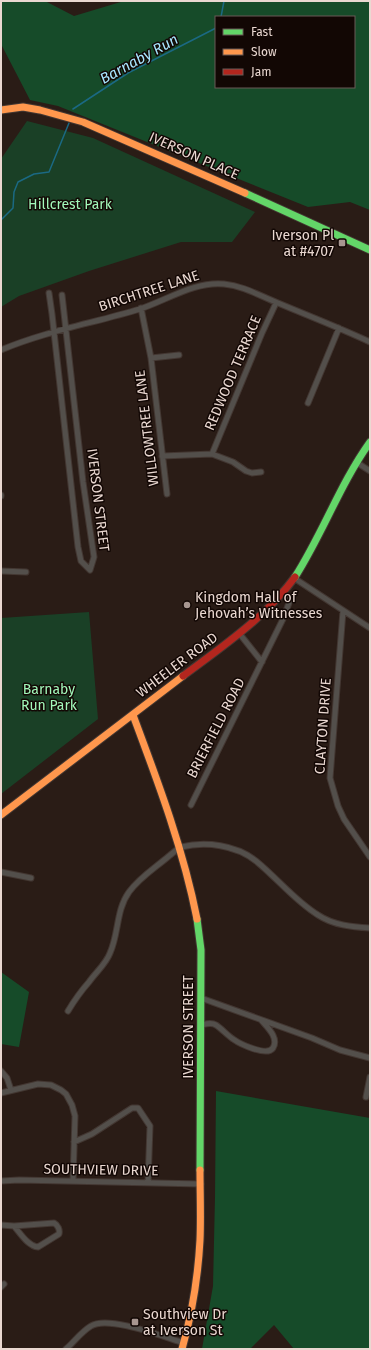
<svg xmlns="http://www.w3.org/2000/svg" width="371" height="1350" viewBox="0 0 371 1350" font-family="'Fira Sans',sans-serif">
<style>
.green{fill:#1a4026}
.forest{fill:#164b29;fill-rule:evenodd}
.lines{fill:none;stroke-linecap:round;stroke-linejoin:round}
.stream{stroke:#1b6983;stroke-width:1.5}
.street-casing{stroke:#433732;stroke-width:7}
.fast-casing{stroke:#433732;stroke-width:9}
.slow-casing{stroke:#433732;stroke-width:9}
.jam-casing{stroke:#433732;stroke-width:9}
.street{stroke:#534f4b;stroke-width:5}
.fast{stroke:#63d668;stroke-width:7}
.slow{stroke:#ff974d;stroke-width:7}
.jam{stroke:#b3261e;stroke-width:7}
.poi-dot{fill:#a79690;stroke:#120704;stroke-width:1.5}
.labels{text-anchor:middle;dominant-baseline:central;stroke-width:3;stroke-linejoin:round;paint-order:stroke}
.street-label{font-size:14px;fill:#ead8d1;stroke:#120704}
.park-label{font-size:14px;fill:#a2f8ba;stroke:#120704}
.poi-label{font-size:14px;fill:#ead8d1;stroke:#120704;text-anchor:start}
.water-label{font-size:15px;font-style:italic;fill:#a7e5fe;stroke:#120704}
</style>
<rect width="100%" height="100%" fill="#2a1c16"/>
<!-- green -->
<path class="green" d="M27,121L93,138L255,212L232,242H181L89,271L19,296L1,307V159Z
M89,612L98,719L1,794V618Z"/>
<!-- forest -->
<path class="forest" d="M1,1H45L74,16L124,1H370V210L350,202L308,207L58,106L30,100L1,44ZM216,17H354V87H216Z
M1,972L29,992L19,1047L1,1044Z
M216,1091L370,1118V1349H294L274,1325L250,1349H202L213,1286L215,1197Z"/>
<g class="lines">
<!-- stream -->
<path class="stream" d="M221,17L224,1
M73,109L128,73L216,28
M1,220L13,208L14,192L18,182L34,174L49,172L69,123"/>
<defs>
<path id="street" d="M49,293L52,314L78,547L81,561L90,570L94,557L83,482L62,295
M141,308L151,358L167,494
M1,350C46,331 94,323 140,309C167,300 195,281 224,284C244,286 260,296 278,303C309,316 340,328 370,342
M151,358L179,355
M308,403L339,328
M212,454L262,333L276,303
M162,456L212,454L233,462L246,471L252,473L261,472
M356,462L370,471
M1,496V495
M1,571L26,572
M294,578L370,628
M343,611L330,778L338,806L344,819L370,857
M239,633L262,662
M191,805L284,617L291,597
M1,872L31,878
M201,998L312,1038L340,1050L370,1058
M68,1011C74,1001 81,991 89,982C96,972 106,964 110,953C119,933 116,910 129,892C140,877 155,868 169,856C173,853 177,849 181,847C206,841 236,845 256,861C277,878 295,901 318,915C333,925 352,927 370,928
M201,1025C206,1024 211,1022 216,1025C222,1029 227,1035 233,1039C240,1044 267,1057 273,1048C279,1038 268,1028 262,1021
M1,1071L7,1078L11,1090
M1,1093L38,1084L51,1085L61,1090L66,1094L72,1105L75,1116L73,1181
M366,1097L370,1077
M74,1142L92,1134L132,1108H138L150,1126L148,1183
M1,1181L19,1180L201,1184
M54,1223C58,1225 60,1230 59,1234L38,1247C28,1246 20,1233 14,1226Z
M1,1225L14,1226
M1,1287L4,1284
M66,1349C74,1342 82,1331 91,1326C108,1315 164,1337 184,1343"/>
<path id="fast" d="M245,193L370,250
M295,577C323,533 340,484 370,442
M197,919L201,950L200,1170"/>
<path id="slow" d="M1,110L23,107L40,110L83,122L245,193
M133,715C158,782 183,848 197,919
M1,815L183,676
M182,1349C192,1314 198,1277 200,1240C201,1217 200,1193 200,1170"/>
<path id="jam" d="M183,676C223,646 266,617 295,577"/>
</defs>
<!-- street casing -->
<use href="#street" class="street-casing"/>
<!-- fast casing -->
<use href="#fast" class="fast-casing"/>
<!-- slow casing -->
<use href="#slow" class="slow-casing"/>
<!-- jam casing -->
<use href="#jam" class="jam-casing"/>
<!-- street -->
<use href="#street" class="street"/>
<!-- fast -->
<use href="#fast" class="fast"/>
<!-- slow -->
<use href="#slow" class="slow"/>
<!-- jam -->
<use href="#jam" class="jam"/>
</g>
<!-- markers -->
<g class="poi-dot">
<rect x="338" y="239" width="8" height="8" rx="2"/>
<circle cx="187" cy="605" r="4"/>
<rect x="131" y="1318" width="8" height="8" rx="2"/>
</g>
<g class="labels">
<!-- street labels -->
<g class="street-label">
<text transform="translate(194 156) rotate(24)">IVERSON PLACE</text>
<text transform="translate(149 291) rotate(-18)">BIRCHTREE LANE</text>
<text transform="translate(233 373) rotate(-67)">REDWOOD TERRACE</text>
<text transform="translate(147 428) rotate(-97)">WILLOWTREE LANE</text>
<text transform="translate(98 500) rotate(83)">IVERSON STREET</text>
<text transform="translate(177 665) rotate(-37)">WHEELER ROAD</text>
<text transform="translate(323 726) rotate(-86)">CLAYTON DRIVE</text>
<text transform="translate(216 728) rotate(-63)">BRIERFIELD ROAD</text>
<text transform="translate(188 1027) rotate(-90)">IVERSON STREET</text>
<text transform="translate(101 1170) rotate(1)">SOUTHVIEW DRIVE</text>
</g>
<!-- park labels -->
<g class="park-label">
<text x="70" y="204">Hillcrest Park</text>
<text x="49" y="689">Barnaby<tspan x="49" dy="16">Run Park</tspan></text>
</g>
<!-- poi labels -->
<g class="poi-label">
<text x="334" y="235" text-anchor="end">Iverson Pl<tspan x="334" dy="16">at #4707</tspan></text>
<text x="195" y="597">Kingdom Hall of<tspan x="195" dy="16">Jehovah’s Witnesses</tspan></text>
<text x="143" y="1314">Southview Dr<tspan x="143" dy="16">at Iverson St</tspan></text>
</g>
<!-- water labels -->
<g class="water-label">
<text transform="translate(139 59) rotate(-29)">Barnaby Run</text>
</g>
</g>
<!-- border -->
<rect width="371" height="1350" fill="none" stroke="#ead8d1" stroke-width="4"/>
<!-- legend -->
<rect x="215" y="16" width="140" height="72" fill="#120704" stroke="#685b56"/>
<rect x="223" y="29" width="20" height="6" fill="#63d668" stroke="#685b56"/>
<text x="251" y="36" font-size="12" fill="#ead8d1">Fast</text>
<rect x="223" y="49" width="20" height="6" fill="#ff974d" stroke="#685b56"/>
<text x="251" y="56" font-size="12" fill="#ead8d1">Slow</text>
<rect x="223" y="69" width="20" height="6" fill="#b3261e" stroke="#685b56"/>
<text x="251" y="76" font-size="12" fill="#ead8d1">Jam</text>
</svg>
